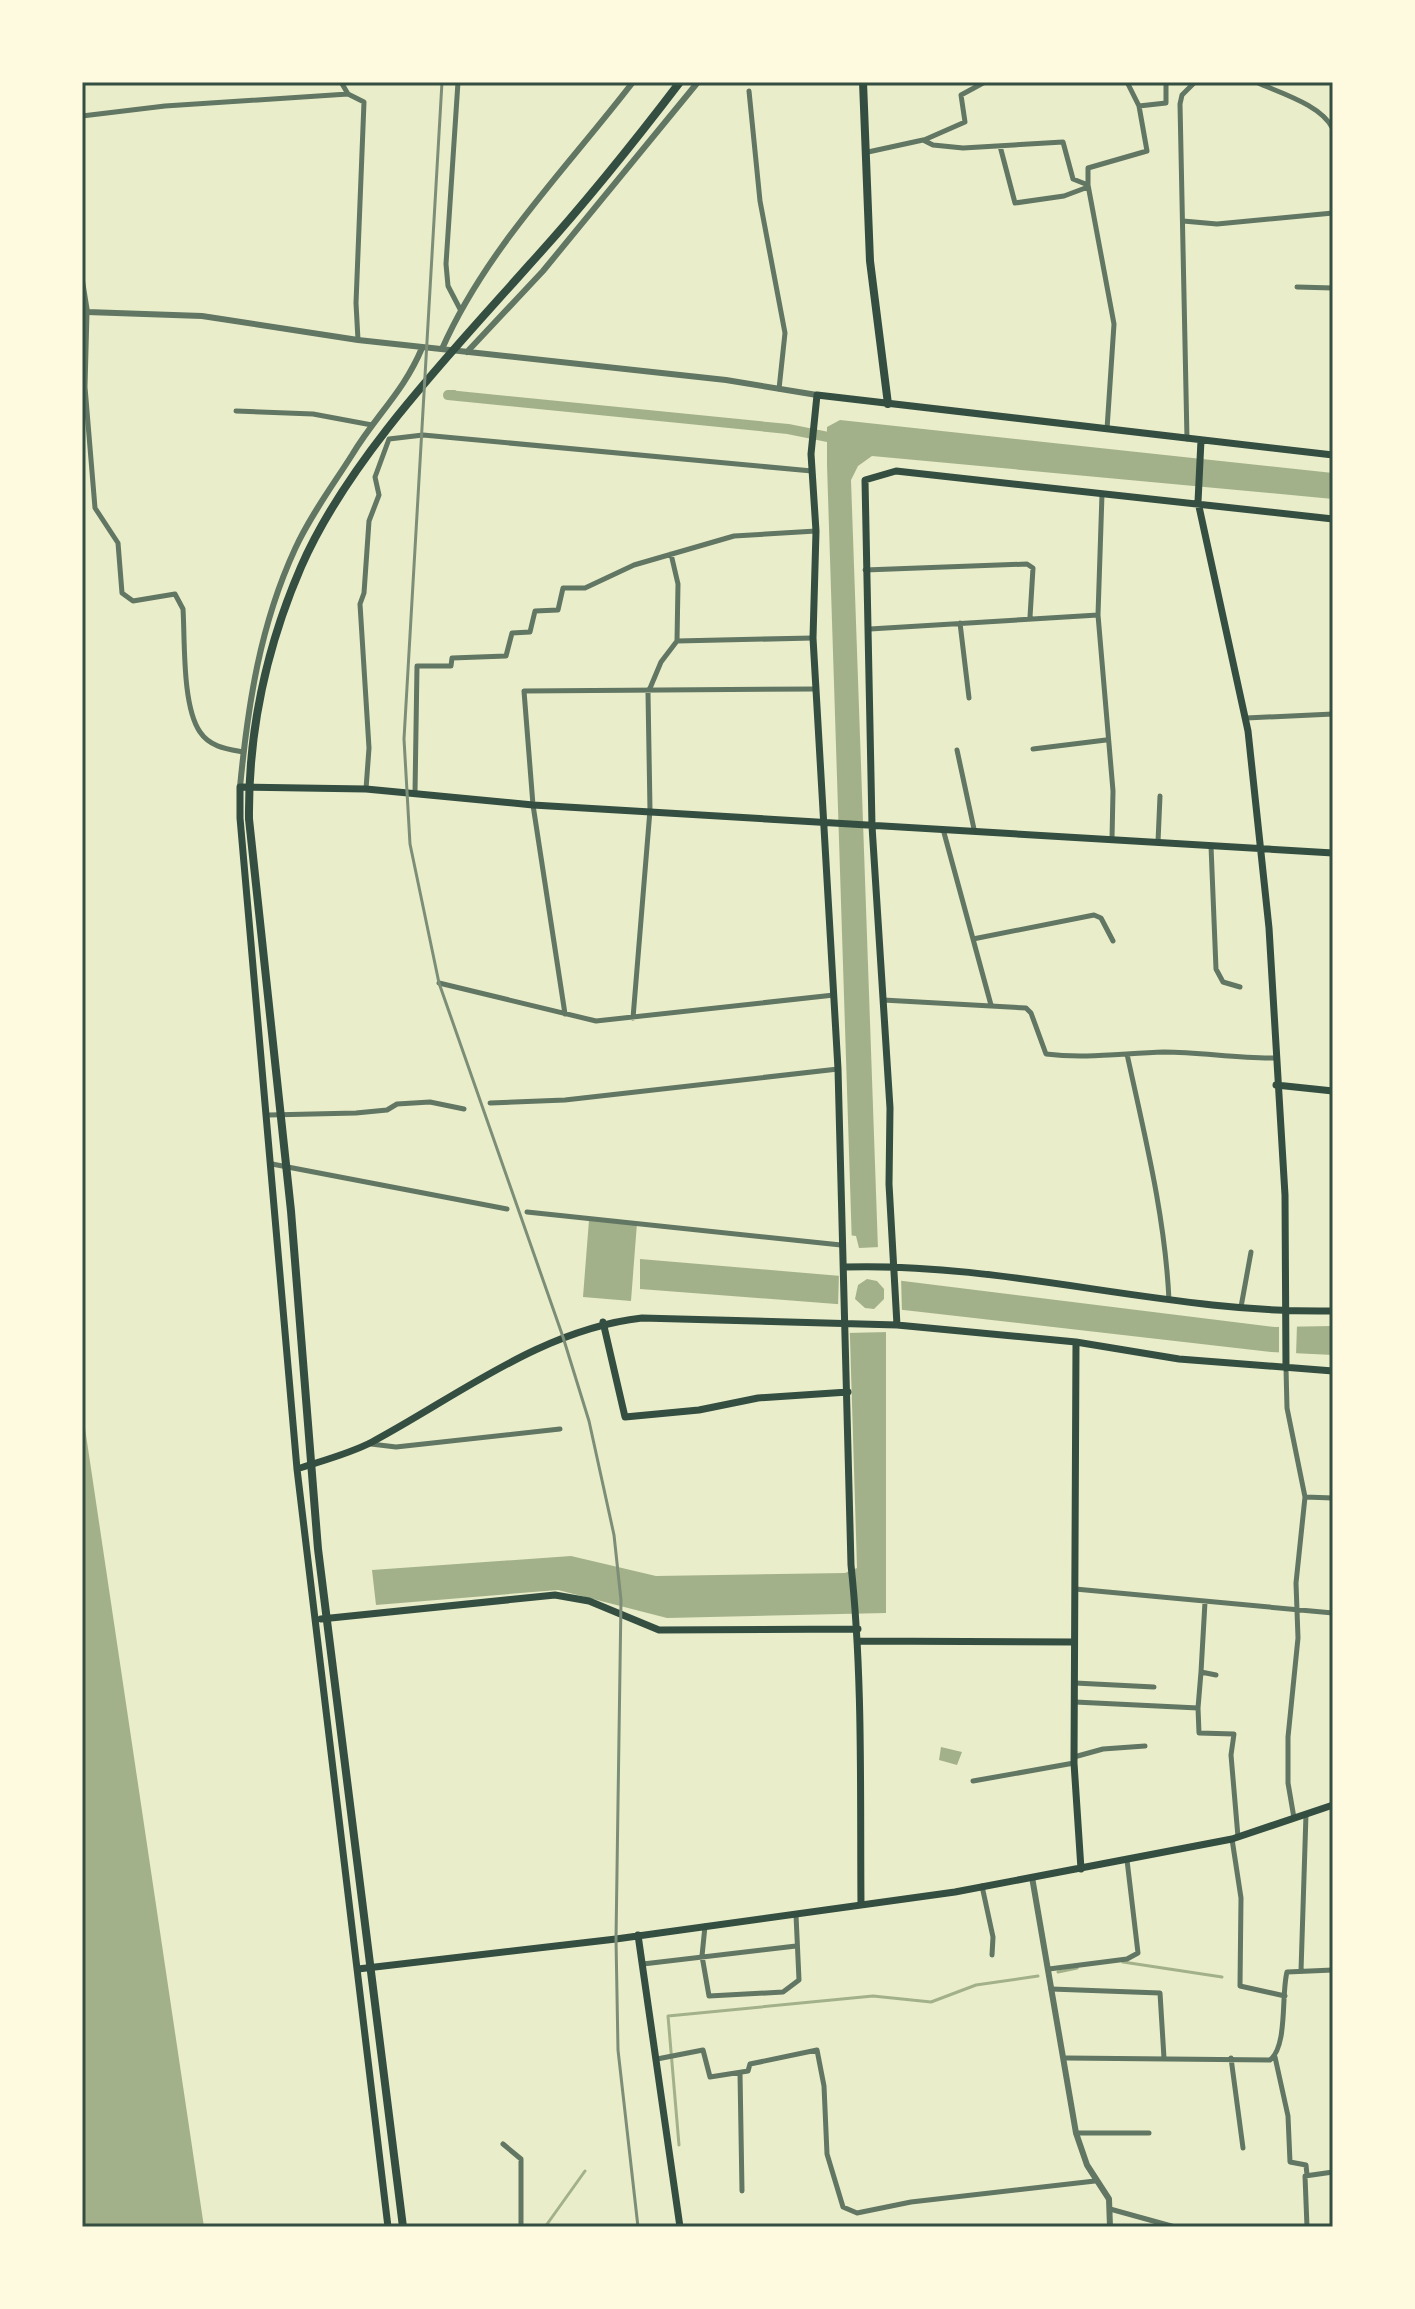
<svg xmlns="http://www.w3.org/2000/svg" width="1415" height="2309" viewBox="0 0 1415 2309" font-family="'Fira Sans',sans-serif">
<style>
.water{fill:#a3b18a}
.pier{fill:#e9edc9;fill-rule:evenodd}
.lines{fill:none;stroke-linecap:round;stroke-linejoin:round}
.stream{stroke:#a3b18a;stroke-width:3}
.canal{stroke:#a3b18a;stroke-width:10}
.minor{stroke:#617663;stroke-width:5}
.tertiary{stroke:#617663;stroke-width:6}
.secondary{stroke:#344e41;stroke-width:7}
.primary{stroke:#344e41;stroke-width:8}
.trunk{stroke:#344e41;stroke-width:8}
.rail{stroke:#7c8e77;stroke-width:3}
.neatline{fill:none;stroke:#344e41;stroke-width:3}
</style>
<rect width="100%" height="100%" fill="#e9edc9"/>
<!-- water -->
<path class="water" d="M840,420L1333,473V499L872,456L858,466L851,480L879,1278L1275,1327L1333,1326V1355L1271,1352L886,1308V1613L667,1618L558,1590L376,1605L372,1570L571,1556L656,1576L845,1573L857,1568L849,1305L640,1289V1259L853,1277L827,465V427Z
M589,1220L637,1223L631,1301L583,1297Z
M82,1408L204,2227H82Z
M941,1747L962,1752L957,1765L939,1760Z"/>
<!-- pier -->
<path class="pier" d="M848,1235L856,1236L859,1248L880,1247L882,1274L901,1276L902,1314L890,1313L889,1332L846,1333L845,1309L838,1308L839,1272L849,1273ZM867,1279L877,1281L884,1289V1299L874,1309L865,1308L855,1299L858,1285Z
M1279,1325H1297L1296,1356L1279,1355Z"/>
<g class="lines">
<!-- stream -->
<path class="stream" d="M1123,1962L1222,1977
M1058,1972L1077,1968
M679,2145L668,2016L873,1996L931,2002L976,1985L1038,1976
M545,2227L585,2171"/>
<!-- canal -->
<path class="canal" d="M454,395H448L788,429L838,439"/>
<!-- minor -->
<path class="minor" d="M458,82L446,264L448,286L460,309
M1256,82C1280,93 1322,105 1333,129
M749,91L760,201L785,333L779,389
M348,94L364,102L356,303L358,340
M1139,106L1166,103V82
M82,116L165,106L348,94L341,82
M924,140L965,122L961,95L985,82
M1000,146L1015,203L1064,196L1088,187
M868,152L923,140L933,145L963,148L1063,142L1073,179L1088,185L1114,324L1107,429
M1088,185V168L1147,151L1139,106L1127,82
M1183,221L1217,224L1333,213
M1297,287L1333,288
M82,312H87L85,387L95,508L118,543L122,593L133,601L175,594L183,609C185,640 182,706 200,732C210,747 227,749 243,752
M236,411L313,414L372,425
M1187,439L1180,104L1182,95L1195,82
M1102,494L1098,615L1113,791L1112,839
M671,554L678,584L677,641
M865,570L1027,564L1033,568L1030,617
M960,623L969,698
M870,629L1098,615
M1246,718L1333,714
M1033,749L1106,740
M957,750L974,829
M366,789L369,748L360,604L364,593L369,521L379,495L375,477L389,439L423,435L812,471
M415,793L417,666H451L452,658L506,656L512,633L530,632L535,611L558,610L563,588H585L634,565L734,536L816,531
M943,829L991,1005
M1158,842L1160,796
M1211,846L1216,969L1223,982L1240,987
M973,939L1094,915L1101,918L1113,941
M439,983L596,1021L834,995
M883,1000L1026,1008L1031,1013L1046,1054C1086,1059 1124,1053 1164,1052C1202,1052 1238,1059 1276,1058
M565,1014L533,805L524,691L816,689
M633,1018L650,810L648,693L661,662L677,641L813,638
M1127,1054C1145,1137 1165,1216 1169,1300
M490,1103L565,1100L838,1069
M269,1115L356,1113L387,1110L397,1104L430,1102L464,1109
M272,1164L507,1209
M527,1212L841,1245
M1241,1307L1251,1252
M1286,1368L1287,1408L1305,1497L1296,1583L1298,1638L1288,1737V1783L1294,1818
M371,1444L396,1447L560,1429
M1305,1497L1333,1498
M1075,1589L1333,1613
M1205,1602L1201,1672L1216,1675
M1075,1683L1154,1687
M1075,1702L1198,1708L1199,1733L1234,1734L1231,1755L1238,1837
M1198,1708L1201,1672
M1074,1757L1103,1749L1145,1746
M973,1781L1074,1763
M1232,1839L1241,1898L1240,1986L1285,1996
M982,1886L993,1937L992,1955
M705,1926L702,1956L709,1996L783,1992L799,1980L796,1915
M643,1964L796,1946
M1049,1969L1127,1959L1138,1953L1127,1860
M1301,1971L1306,1814
M1051,1989L1160,1993L1164,2058
M1275,2057L1288,2116L1290,2162L1306,2165L1307,2175
M1066,2058L1270,2060C1288,2046 1281,1994 1287,1972L1333,1970
M1231,2058L1243,2148
M657,2059L703,2050L710,2077L748,2071L750,2064L817,2050L824,2086L827,2154L843,2207L857,2213L911,2202L1095,2181
M740,2073L742,2191
M1076,2133H1149
M503,2144L521,2159V2227
M1110,2209L1175,2227
M1307,2227L1305,2176L1333,2172"/>
<!-- tertiary -->
<path class="tertiary" d="M82,281L87,312L202,316L358,340L726,380L817,395
M442,349C486,249 567,168 633,82
M467,352L543,271L698,82
M240,787C248,704 260,625 295,549C310,516 333,485 352,455C376,415 403,393 422,348
M1032,1877L1076,2133L1087,2165L1109,2199L1110,2227"/>
<!-- secondary -->
<path class="secondary" d="M1201,440L1198,502L1248,731L1269,928L1285,1195L1286,1368
M1276,1085L1333,1091
M845,1267C1008,1262 1169,1314 1333,1311
M603,1322L625,1417L699,1410L758,1398L848,1392
M897,1325L889,1184L890,1108L872,826L865,480L896,471L1333,519
M1076,1342L1074,1763L1081,1869
M297,1469C321,1461 349,1454 372,1442C458,1396 542,1329 642,1318L897,1325L1076,1342L1179,1359L1333,1371
M321,1619L555,1595L589,1601L659,1630L858,1629
M860,1641L1073,1642
M861,1905C860,1792 863,1677 851,1565L838,1069L813,638L816,531L811,454L817,395L1333,455
M638,1935L680,2227
M358,1969L616,1939L955,1892L1232,1839L1333,1805
M388,2227L297,1469L240,818V787L366,789L533,805L1333,853"/>
<!-- primary -->
<path class="primary" d="M863,82L870,261L888,404"/>
<!-- trunk -->
<path class="trunk" d="M403,2227L318,1549L291,1211L249,819C248,730 266,648 301,567C348,459 452,352 530,264C583,206 632,145 680,82"/>
<!-- rail -->
<path class="rail" d="M442,82L404,739L410,844L439,983L563,1337L589,1421L614,1535L621,1600L616,1939L618,2050L638,2227"/>
</g>
<!-- border -->
<rect width="1415" height="2309" fill="none" stroke="#fefae0" stroke-width="168"/>
<rect x="84" y="84" width="1247" height="2141" class="neatline"/>
</svg>
